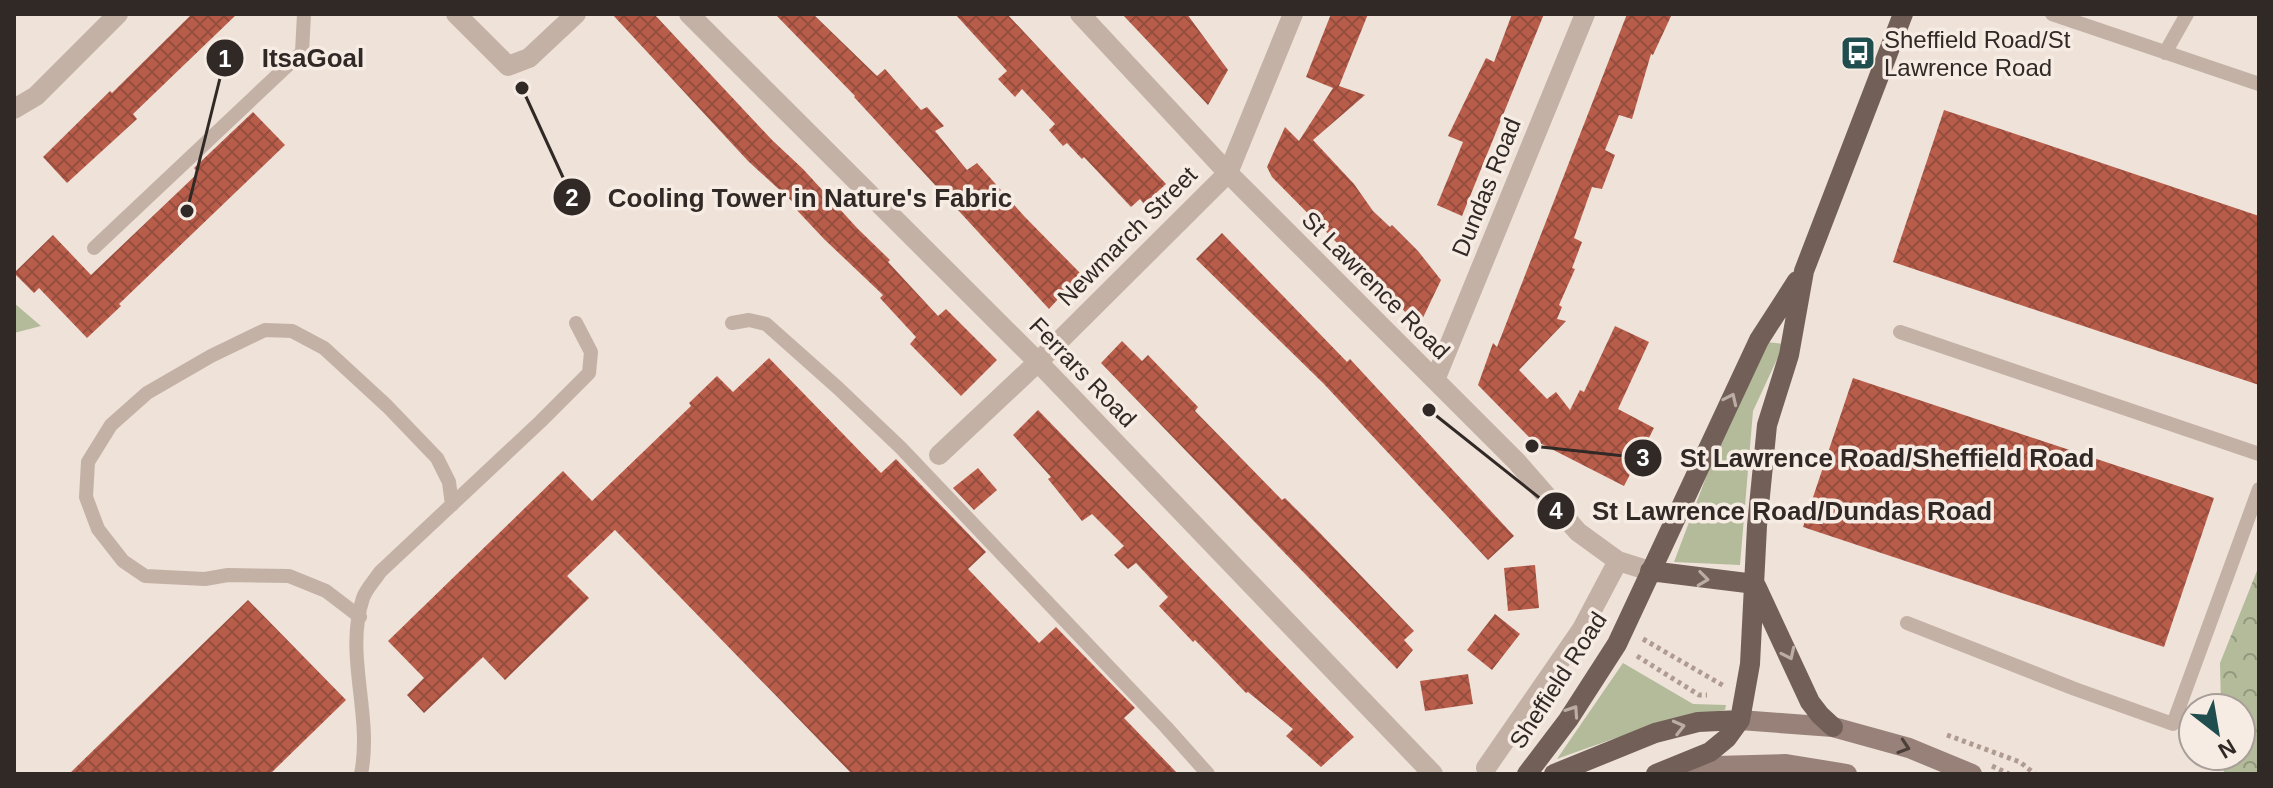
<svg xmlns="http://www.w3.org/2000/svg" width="2273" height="788" viewBox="0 0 2273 788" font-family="Helvetica,sans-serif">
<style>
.grass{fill:#b3bb9a}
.forest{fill:url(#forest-crowns)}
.building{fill:url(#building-cross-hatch)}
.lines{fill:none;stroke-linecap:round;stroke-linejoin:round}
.path{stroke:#b09b91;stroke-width:5;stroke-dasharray:4 4;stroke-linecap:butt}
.lane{stroke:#c4b1a6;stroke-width:14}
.street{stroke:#c4b1a6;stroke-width:20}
.secondary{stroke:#988178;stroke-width:20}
.primary{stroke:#725f58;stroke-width:20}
.oneway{stroke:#bbada5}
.oneway2{stroke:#4b3f3a}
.labels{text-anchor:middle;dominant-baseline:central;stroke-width:7;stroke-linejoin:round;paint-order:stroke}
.poi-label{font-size:24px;fill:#312926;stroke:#f6ece4;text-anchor:start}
.street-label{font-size:24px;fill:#312926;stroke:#f6ece4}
.leader{fill:none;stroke:#312926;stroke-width:3}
.callout-dot{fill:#312926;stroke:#f6ece4;stroke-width:3}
.mark-label{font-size:24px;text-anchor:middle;font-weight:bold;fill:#fff}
.callout-label{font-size:26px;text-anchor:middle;font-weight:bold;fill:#312926;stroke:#f6ece4;stroke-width:7;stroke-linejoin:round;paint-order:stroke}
</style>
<defs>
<pattern id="forest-crowns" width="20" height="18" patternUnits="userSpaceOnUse" patternTransform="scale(2)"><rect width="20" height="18" fill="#b3bb9a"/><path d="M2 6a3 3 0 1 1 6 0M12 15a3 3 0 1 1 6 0" fill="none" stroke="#92987d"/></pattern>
<pattern id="building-cross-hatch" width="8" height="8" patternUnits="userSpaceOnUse" patternTransform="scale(2)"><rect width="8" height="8" fill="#b95d4b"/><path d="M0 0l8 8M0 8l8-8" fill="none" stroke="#974d3e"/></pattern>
</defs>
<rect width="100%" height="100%" fill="#eee2d9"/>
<!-- grass -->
<path class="grass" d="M14,303L41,326L14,333Z
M1766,342L1784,344L1753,411L1740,565L1674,562L1708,472Z
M1623,663L1693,704L1726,705L1725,710C1664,720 1615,738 1557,759Z"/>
<!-- forest -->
<path class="forest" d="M2259,566V774H2224L2223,756H2241V708H2221L2220,663Z"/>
<!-- building -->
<path class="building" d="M192,14H237L133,114L137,119L67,183L43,157L110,91L112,93Z
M612,14H654L772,140L803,169L858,229L890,260L888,262L938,316L946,309L997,360L961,396L910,344L916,337L880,298L883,295L824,239L793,206L795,204L748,161Z
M775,14H813L877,76L885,69L921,110L927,107L944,126L935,131L967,170L977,163L1024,216L1081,274L1049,309L854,97L855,96Z
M955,14H1007L1166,184L1144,204L1140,199L1131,207L1084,157L1082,159L1067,143L1063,146L1049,130L1055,124L1022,89L1015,97L998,79L1007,71Z
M1122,14H1187L1228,70L1208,105Z
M1331,14H1368L1339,86L1365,95L1313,140L1354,184L1373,211L1390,227L1392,225L1418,251L1441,280L1419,326L1272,177L1267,167L1285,127L1299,141L1333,88L1306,77Z
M1512,14H1544L1462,216L1437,205L1463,142L1448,136L1486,58L1494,62Z
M1627,14H1672L1653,55L1651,54L1632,119L1619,115L1605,150L1615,155L1602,189L1592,187L1574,238L1582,242L1572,268L1575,269L1559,305L1562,307L1557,319L1566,321L1519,370L1547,399L1556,392L1570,410L1580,390L1584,392L1615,326L1649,342L1618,409L1654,428L1624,486L1530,438L1478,385L1493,343L1497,347Z
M1944,110L2259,216V385L1893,262Z
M253,112L285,145L119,304L121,306L87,338L39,288L34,293L14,273L53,235L91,275L198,173L194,168Z
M1222,233L1347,362L1350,359L1514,536L1488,560L1324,384L1196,259Z
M1122,341L1142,361L1148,355L1198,407L1195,411L1282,500L1285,498L1318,531L1414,631L1404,640L1413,650L1397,669L1101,363Z
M769,358L881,473L896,459L986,552L968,569L1039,643L1056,627L1135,708L1124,718L1178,774H852L615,530L567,576L589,598L505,680L483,657L424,713L407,695L424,678L388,641L563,471L592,501L691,406L689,403L717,376L733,392Z
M1853,378L2214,498L2164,647L1803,527Z
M1038,410L1354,737L1321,767L1286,736L1293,729L1248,692L1246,693L1195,640L1193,642L1159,606L1168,597L1136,563L1128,569L1114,555L1124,546L1092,514L1082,521L1048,479L1051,477L1013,435Z
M978,468L997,490L974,510L953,488Z
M1535,565L1539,608L1508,611L1504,568Z
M248,600L346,700L270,774H69Z
M1495,614L1520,634L1492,670L1467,650Z
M1468,674L1473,704L1425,711L1420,681Z"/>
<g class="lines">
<!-- path -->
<path class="path" d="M1643,639L1724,686
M1637,656L1699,695H1707
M1947,735L2020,762L2035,774
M1992,766L2009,774"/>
<!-- lane -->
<path class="lane" d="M2052,14L2259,84
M2165,53L2187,14
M94,248L302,52L304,14
M732,323L749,320L766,324L838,388L901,448L1166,727L1208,774
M1900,332L2259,454
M360,617L326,591L289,576L228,575L205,579L145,576L123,561L98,529L86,497L88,462L111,425L147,393L211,356L265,330L292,331L324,348L387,406L437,458L449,482L452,505
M1907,623L2075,689L2173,724L2259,489
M361,774C373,715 344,655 363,598C366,589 375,580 380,572L540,422L589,373L591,352L576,323"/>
<!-- street -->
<path class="street" d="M456,14L508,66L529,58L576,14
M689,14L1038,362L1433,774
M1080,14L1228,173L1517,462L1578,532L1618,561L1650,571
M14,109L36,96L118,14
M1435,380L1585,14
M939,455L1038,362L1228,173L1293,14
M1486,768L1582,629L1618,561"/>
<!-- secondary -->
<path class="secondary" d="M1740,720L1833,727L1909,748L1972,774
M1678,767L1786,764L1847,774"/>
<!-- primary -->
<path class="primary" d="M1650,571L1755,584
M1757,588L1810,702L1820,715L1833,727
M1527,774L1568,720L1617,644L1759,340L1797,281
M1554,774L1655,733L1698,722L1740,720
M1656,774L1710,752L1727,738L1740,720L1750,664L1757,526L1767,425L1789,355L1804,271L1903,14"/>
</g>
<!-- one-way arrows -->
<defs><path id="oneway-chevron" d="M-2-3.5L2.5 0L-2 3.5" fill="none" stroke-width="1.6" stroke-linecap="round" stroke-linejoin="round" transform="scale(2)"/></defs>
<g class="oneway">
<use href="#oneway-chevron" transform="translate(1731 399) rotate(-65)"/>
<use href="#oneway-chevron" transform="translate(1703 579) rotate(7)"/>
<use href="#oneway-chevron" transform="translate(1789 654) rotate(65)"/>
<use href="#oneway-chevron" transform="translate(1573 711) rotate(-56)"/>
<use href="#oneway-chevron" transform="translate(1679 727) rotate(-14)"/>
</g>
<use class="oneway2" href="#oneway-chevron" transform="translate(1904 747) rotate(18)"/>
<!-- icons -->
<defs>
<symbol id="bus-square" viewBox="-11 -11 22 22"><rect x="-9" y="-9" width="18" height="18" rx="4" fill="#204e4e" stroke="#f6ece4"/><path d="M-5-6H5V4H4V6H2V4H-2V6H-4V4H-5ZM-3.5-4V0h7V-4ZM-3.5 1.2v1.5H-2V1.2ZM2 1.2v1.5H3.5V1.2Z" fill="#fff"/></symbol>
</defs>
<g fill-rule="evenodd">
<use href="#bus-square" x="1838" y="33" width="40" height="40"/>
</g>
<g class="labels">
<!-- poi labels -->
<g class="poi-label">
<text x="1884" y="39">Sheffield Road/St<tspan x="1884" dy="28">Lawrence Road</tspan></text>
</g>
<!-- street labels -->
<g class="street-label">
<text transform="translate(1486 187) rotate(-68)">Dundas Road</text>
<text transform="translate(1127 236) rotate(-45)">Newmarch Street</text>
<text transform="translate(1376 285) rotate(45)">St Lawrence Road</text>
<text transform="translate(1083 372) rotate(46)">Ferrars Road</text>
<text transform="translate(1558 680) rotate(-57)">Sheffield Road</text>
</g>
</g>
<!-- callouts -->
<path class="leader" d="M187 211L225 58M522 88L572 197M1532 446L1643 458M1429 410L1556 511"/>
<g class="callout-dot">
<circle cx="187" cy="211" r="8"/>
<circle cx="522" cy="88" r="8"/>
<circle cx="1532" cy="446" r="8"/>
<circle cx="1429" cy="410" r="8"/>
<circle cx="225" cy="58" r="20"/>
<circle cx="572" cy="197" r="20"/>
<circle cx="1643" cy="458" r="20"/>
<circle cx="1556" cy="511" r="20"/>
</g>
<g class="mark-label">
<text x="225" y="67">1</text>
<text x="572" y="206">2</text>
<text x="1643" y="466">3</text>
<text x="1556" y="519">4</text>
</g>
<g class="callout-label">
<text x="313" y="67">ItsaGoal</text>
<text x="810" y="207">Cooling Tower in Nature's Fabric</text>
<text x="1887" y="467">St Lawrence Road/Sheffield Road</text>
<text x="1792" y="520">St Lawrence Road/Dundas Road</text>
</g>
<!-- border -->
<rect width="2273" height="788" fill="none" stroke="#312926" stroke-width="32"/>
<!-- north arrow -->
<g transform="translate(2217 732) rotate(149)"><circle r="38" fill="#f6ece4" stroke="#a79e98" stroke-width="2"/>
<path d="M0-6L14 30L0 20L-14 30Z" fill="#204e4e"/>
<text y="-12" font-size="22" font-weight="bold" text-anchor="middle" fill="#312926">N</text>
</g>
</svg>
